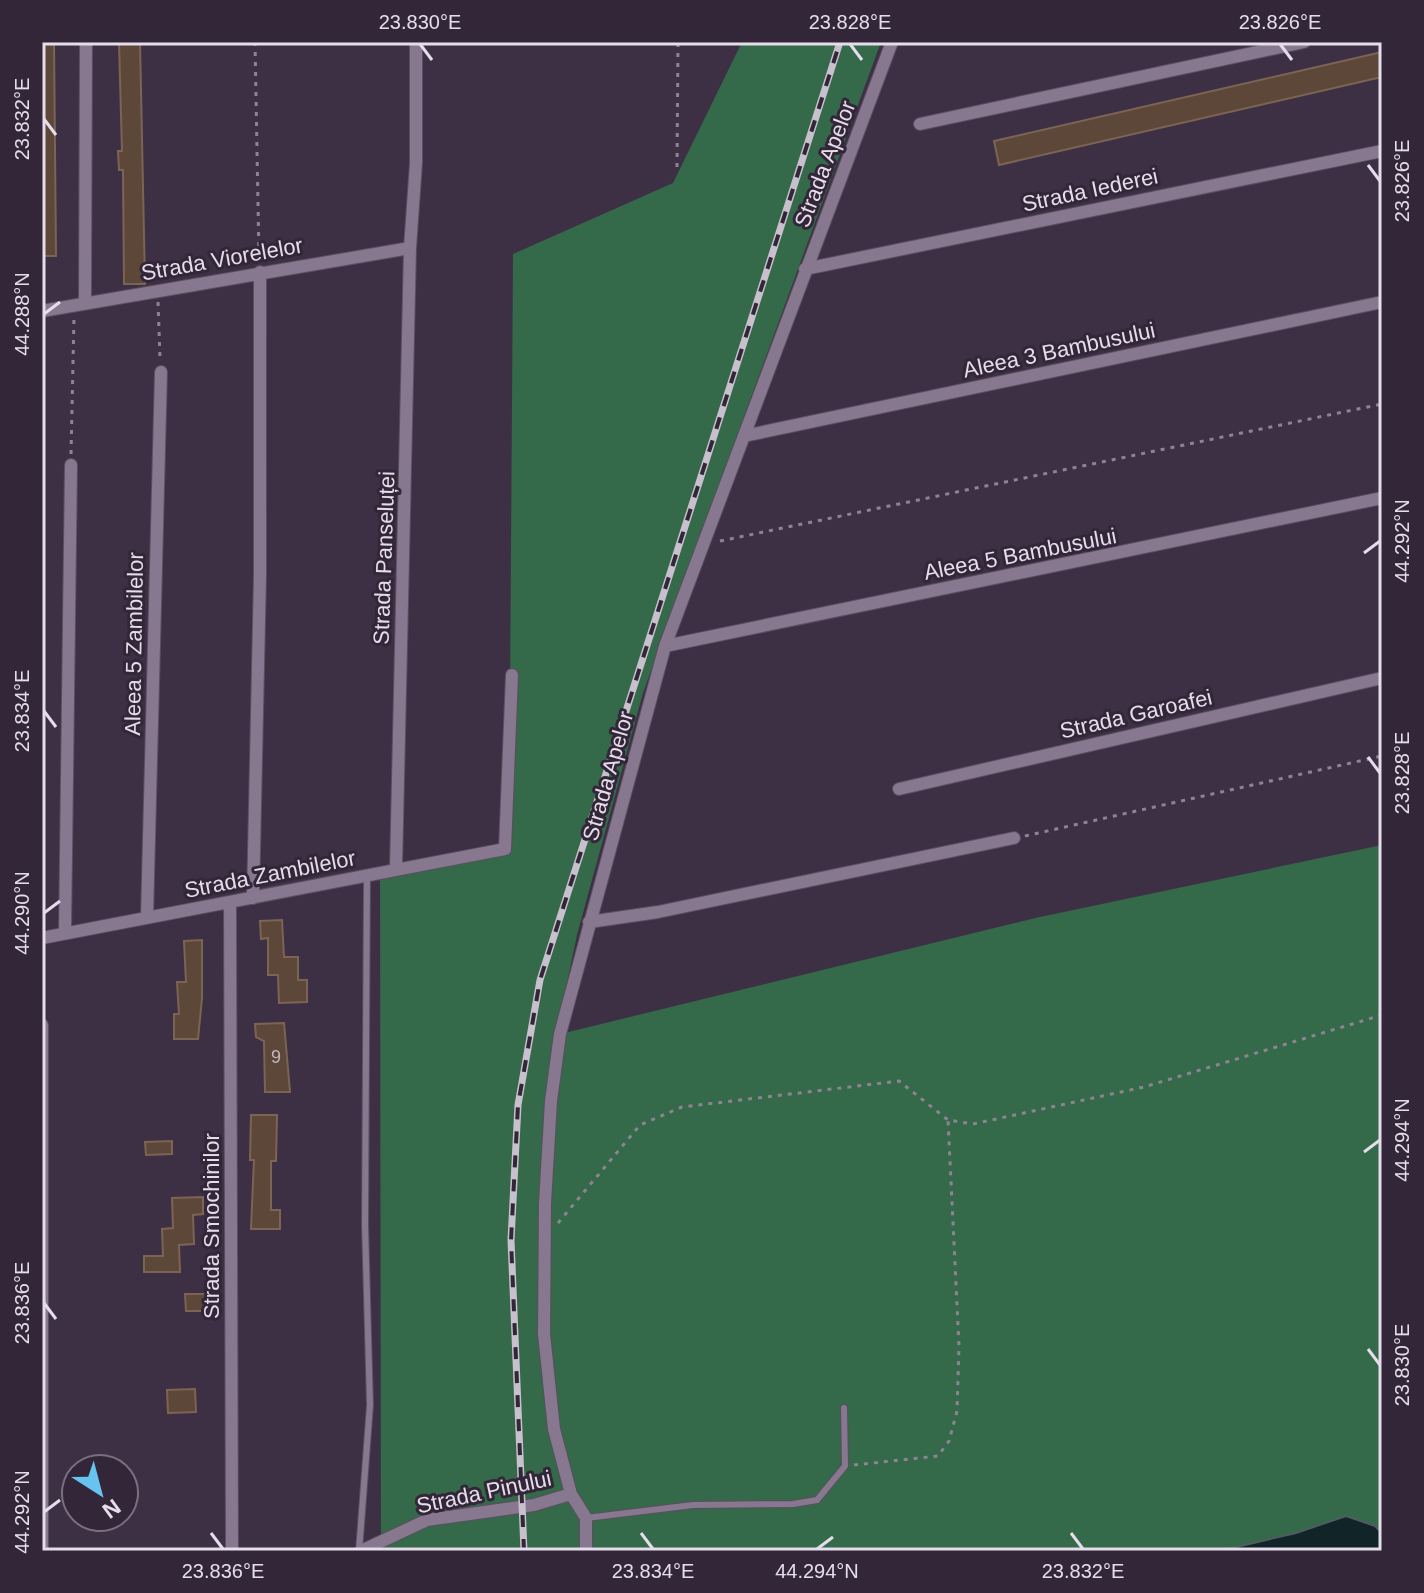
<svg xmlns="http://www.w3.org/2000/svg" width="1424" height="1593" viewBox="0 0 1424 1593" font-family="Helvetica,sans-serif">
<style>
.green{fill:#346949}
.water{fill:#112427;stroke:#515c62;stroke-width:2}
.building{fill:#5d4738;stroke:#7c6454;stroke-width:2}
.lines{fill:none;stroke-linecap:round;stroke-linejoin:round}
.service-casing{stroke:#5a4e60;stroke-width:8}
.minor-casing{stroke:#5a4e60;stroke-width:14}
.path{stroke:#8e8394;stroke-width:3;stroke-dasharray:4 6;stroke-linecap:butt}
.service{stroke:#87778f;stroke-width:6}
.minor{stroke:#87778f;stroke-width:12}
.rail-casing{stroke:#c9c0ce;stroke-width:7}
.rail{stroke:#332639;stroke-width:4;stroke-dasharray:12;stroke-linecap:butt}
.ticks{fill:none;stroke:#e5ddea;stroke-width:3}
.labels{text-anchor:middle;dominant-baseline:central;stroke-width:6;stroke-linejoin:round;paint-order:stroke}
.number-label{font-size:18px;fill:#c3b8be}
.street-label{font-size:22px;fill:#e5ddea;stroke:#332639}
.neatline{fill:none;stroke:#e5ddea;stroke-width:3}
.ticks-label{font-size:20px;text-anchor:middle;fill:#e5ddea}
</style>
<rect width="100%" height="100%" fill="#3d3044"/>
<!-- green -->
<path class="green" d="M742,42H881L643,693L577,935L556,1035L1040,917L1382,845V1551H381L380,880L509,842L513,254L673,183Z"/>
<!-- water -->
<path class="water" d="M1346,1516L1375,1526L1382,1533V1551H1219L1296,1533Z"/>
<!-- building -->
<path class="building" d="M42,42H54L56,256H42Z
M119,42H140L145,284H124L123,170H119L118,151H122Z
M1382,52V77L999,165L994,141Z
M282,920L284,957H298V980H307V1002L279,1003L278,975H268V938L261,939L260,921Z
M202,940V998L198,1039H174V1014H179L177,982H186L184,941Z
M284,1023L290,1092H265L264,1041L256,1037L255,1024Z
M251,1115H277L276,1161H271V1210H280V1229H251L254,1160H250Z
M172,1141V1154L146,1155L145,1142Z
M203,1197V1214L193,1215L194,1244L179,1245L180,1272H144V1256H163L162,1229L173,1228L172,1198Z
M185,1294H213V1311H186Z
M195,1389L196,1412L168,1413L167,1390Z"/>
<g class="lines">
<defs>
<path id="service" d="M586,1518L693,1505L793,1504L817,1500L845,1466L844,1408
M359,1551L370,1405L365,1225L367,875"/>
<path id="minor" d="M920,124L1304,42
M805,269L1382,151
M85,303L86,42
M42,311L410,248
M744,436L1382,302
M665,646L1382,498
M899,789L1382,678
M396,868L410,248L416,163V42
M253,898L260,575V272
M230,902L232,1551
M147,917L161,372
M589,922L658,912L1014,838
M65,933L71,465
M42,938L505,849L512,675
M42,1025V1551
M361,1551L427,1520L534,1505L571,1494
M586,1551V1518L571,1494L554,1429L544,1334L545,1203L551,1101L560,1034L665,646L892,42"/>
</defs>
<!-- service casing -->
<use href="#service" class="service-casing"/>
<!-- minor casing -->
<use href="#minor" class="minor-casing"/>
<!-- path -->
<path class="path" d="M255,42L259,258
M677,167L678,42
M158,302L160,358
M71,454L74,317
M720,541L1382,404
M1025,836L1382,756
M558,1223L640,1125L682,1107L899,1081L948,1120L973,1124L1144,1087L1382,1015
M854,1465L938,1456L949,1441L957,1411L959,1346L948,1120"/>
<!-- service -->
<use href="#service" class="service"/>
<!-- minor -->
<use href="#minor" class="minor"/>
<defs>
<path id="rail" d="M524,1551L511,1240L518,1105L540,980L840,42"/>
</defs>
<!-- rail casing -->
<use href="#rail" class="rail-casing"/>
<!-- rail -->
<use href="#rail" class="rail"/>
</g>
<!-- ticks -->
<path class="ticks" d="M420,44L432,60M850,44L862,60M1280,44L1292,60M44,119L56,135M1368,165L1380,181M44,314L60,302M1364,553L1380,541M44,711L56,727M1368,757L1380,773M44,913L60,901M1364,1152L1380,1140M44,1303L56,1319M1368,1349L1380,1365M44,1512L60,1500M211,1533L223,1549M641,1533L653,1549M1071,1533L1083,1549M817,1549L833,1537"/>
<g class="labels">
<!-- number labels -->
<g class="number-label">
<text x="276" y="1057">9</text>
</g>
<!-- street labels -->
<g class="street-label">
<text transform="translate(825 164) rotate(-69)">Strada Apelor</text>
<text transform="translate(1090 190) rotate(-12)">Strada Iederei</text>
<text transform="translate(222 259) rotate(-10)">Strada Viorelelor</text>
<text transform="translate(1059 350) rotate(-12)">Aleea 3 Bambusului</text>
<text transform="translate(1020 554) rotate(-11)">Aleea 5 Bambusului</text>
<text transform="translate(384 558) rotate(-88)">Strada Panseluței</text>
<text transform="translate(134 644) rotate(-89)">Aleea 5 Zambilelor</text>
<text transform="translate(1136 714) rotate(-13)">Strada Garoafei</text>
<text transform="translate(608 776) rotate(-74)">Strada Apelor</text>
<text transform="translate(270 874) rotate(-11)">Strada Zambilelor</text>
<text transform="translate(211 1226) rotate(-90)">Strada Smochinilor</text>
<text transform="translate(484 1492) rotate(-12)">Strada Pinului</text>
</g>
</g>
<!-- border -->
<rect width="1424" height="1593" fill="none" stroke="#332639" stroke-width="88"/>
<!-- north arrow -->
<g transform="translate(100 1493) rotate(144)"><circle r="38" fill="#332639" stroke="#7a6f80" stroke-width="2"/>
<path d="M0-6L14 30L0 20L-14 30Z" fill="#66c4ef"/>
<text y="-12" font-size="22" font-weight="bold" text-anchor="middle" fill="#e5ddea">N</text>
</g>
<rect x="44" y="44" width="1336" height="1505" class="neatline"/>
<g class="ticks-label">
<text x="420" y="29">23.830°E</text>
<text x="850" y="29">23.828°E</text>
<text x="1280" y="29">23.826°E</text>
<text transform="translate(22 119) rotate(-90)" y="7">23.832°E</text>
<text transform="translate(1402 181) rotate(-90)" y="7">23.826°E</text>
<text transform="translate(22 314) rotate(-90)" y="7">44.288°N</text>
<text transform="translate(1402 541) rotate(-90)" y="7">44.292°N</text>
<text transform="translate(22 711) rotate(-90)" y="7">23.834°E</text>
<text transform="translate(1402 773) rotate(-90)" y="7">23.828°E</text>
<text transform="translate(22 913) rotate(-90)" y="7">44.290°N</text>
<text transform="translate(1402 1140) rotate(-90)" y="7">44.294°N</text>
<text transform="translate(22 1303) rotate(-90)" y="7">23.836°E</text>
<text transform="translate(1402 1365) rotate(-90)" y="7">23.830°E</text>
<text transform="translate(22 1512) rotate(-90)" y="7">44.292°N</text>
<text x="223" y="1578">23.836°E</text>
<text x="653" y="1578">23.834°E</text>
<text x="817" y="1578">44.294°N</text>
<text x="1083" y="1578">23.832°E</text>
</g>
</svg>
